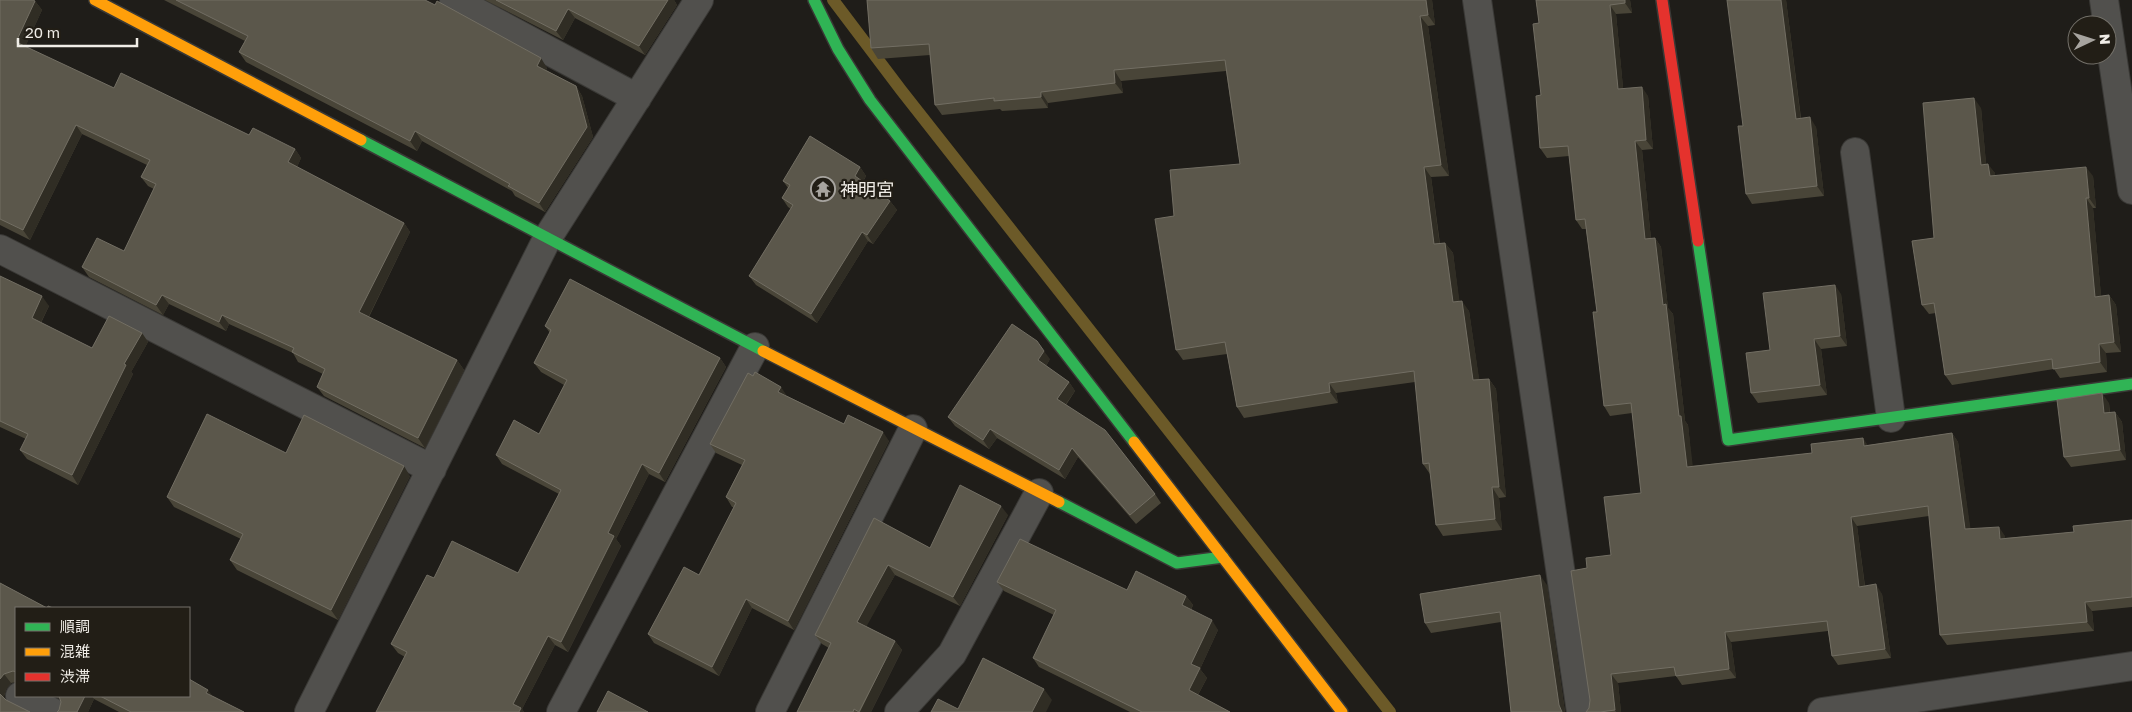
<svg xmlns="http://www.w3.org/2000/svg" width="2132" height="712" viewBox="0 0 2132 712" font-family="'Golos Text','Noto Sans JP',sans-serif">
<style>
.lines{fill:none;stroke-linecap:round;stroke-linejoin:round}
.stream{stroke:#6c5a28;stroke-width:12}
.street-casing{stroke:#3a3936;stroke-width:30}
.fast-casing{stroke:#3a3936;stroke-width:14}
.slow-casing{stroke:#3a3936;stroke-width:14}
.jam-casing{stroke:#3a3936;stroke-width:14}
.street{stroke:#51504d;stroke-width:28}
.fast{stroke:#30b455;stroke-width:11}
.slow{stroke:#ff9f0a;stroke-width:11}
.jam{stroke:#e5322d;stroke-width:11}
.wall{fill:#494538}
.shaded-wall{fill:#302d24}
.building{fill:#5b574b;stroke:#726e63}
.labels{text-anchor:middle;dominant-baseline:central;stroke-width:4.5;stroke-linejoin:round;paint-order:stroke}
.poi-label{font-size:18px;fill:#f0ede7;stroke:#221e16;text-anchor:start}
</style>
<rect width="100%" height="100%" fill="#1f1d19"/>
<g class="lines">
<!-- stream -->
<path class="stream" d="M833,0L901,90L1390,712"/>
<defs>
<path id="street" d="M454,0L637,98
M1477,0L1581,712
M2104,0L2132,190
M1855,152L1891,418
M0,249L432,469
M20,696L52,712
M309,712L548,237L699,0
M561,712L755,347
M770,712L913,429
M899,712L952,654L1039,493
M1822,712L2132,666"/>
<path id="fast" d="M814,0L838,49L870,100L1134,442
M361,140L763,351
M1698,241L1728,440L2132,384
M1059,502L1177,563L1223,557"/>
<path id="slow" d="M95,0L361,140
M763,351L1059,502
M1134,442L1342,712"/>
<path id="jam" d="M1662,0L1698,241"/>
</defs>
<!-- street casing -->
<use href="#street" class="street-casing"/>
<!-- fast casing -->
<use href="#fast" class="fast-casing"/>
<!-- slow casing -->
<use href="#slow" class="slow-casing"/>
<!-- jam casing -->
<use href="#jam" class="jam-casing"/>
<!-- street -->
<use href="#street" class="street"/>
<!-- fast -->
<use href="#fast" class="fast"/>
<!-- slow -->
<use href="#slow" class="slow"/>
<!-- jam -->
<use href="#jam" class="jam"/>
</g>
<!-- wall -->
<path class="wall" d="M0,0L35,1L42,10L25,47L114,88L249,135L295,149L301,158L297,167L404,223L410,232L369,317L457,360L464,370L425,448L324,396L317,387L323,374L298,362L293,353L229,324L226,331L169,304L163,315L89,277L82,267L124,251L154,189L148,186L141,177L147,165L82,134L30,240L0,225Z
M164,0H425L547,68L546,70L576,86L582,96L593,137L545,212L515,196L512,191L422,141L417,151L246,62L239,52L245,41Z
M485,0H674L677,5L645,55L575,18L563,40Z
M867,0H1432L1435,25L1428,26L1449,176L1431,177L1440,244L1445,243L1453,253L1459,301L1469,311L1479,380L1489,379L1496,389L1506,497L1499,498L1502,530L1443,536L1436,525L1431,474H1430L1423,464L1415,382L1336,393L1338,403L1244,418L1237,407L1227,354L1183,360L1176,350L1174,216L1240,164L1226,71L1121,81L1123,93L1048,103V108L1002,111L1000,109L942,115L935,105L930,55L878,59L871,48Z
M1536,0H1630L1632,13L1616,14L1623,88L1648,96L1653,149L1642,150L1651,239L1655,238L1661,247L1668,308L1673,314L1685,421L1688,425L1692,466L1812,453L1952,433L1958,442L1970,529L2005,536V538L2074,532L2132,520V607L2092,611L2094,631L1947,645L1940,635L1929,516L1857,526L1865,586L1882,594L1891,658L1838,665L1832,656L1828,631L1731,642L1736,678L1682,685L1676,676L1618,683L1621,712H1586L1589,708L1590,700L1587,568L1611,555L1641,493L1632,413L1610,416L1604,406L1597,312L1586,229H1582L1576,220L1569,156L1547,158L1540,148L1541,95L1539,23Z
M1786,0L1801,118L1816,127L1824,196L1752,204L1746,194L1743,126Z
M1981,108L1986,164L1995,173V176H2093L2096,208H2093L2101,296L2109,295L2116,305L2121,352L2106,353L2107,372L2060,378L2054,369L1952,385L1945,375L1936,313L1929,314L1922,305L1934,238Z
M860,167L866,176L863,182L890,201L897,210L873,244L868,241L817,323L756,285L749,276L791,209L788,207L782,198L788,188L783,181Z
M0,276L49,306L41,323L92,348L142,333L148,342L131,372L133,374L78,485L27,459L20,450L26,439L0,427Z
M1841,294L1847,346L1821,349L1827,395L1758,403L1751,393L1770,350Z
M545,326L720,358L726,367L665,482L649,474L616,539L621,546L568,652L555,645L522,709L524,712H376L405,657L398,653L391,644L434,578L518,573L559,494L502,464L496,455L539,434L564,385L541,372L534,363L550,333Z
M1050,359L1046,366L1069,382L1075,391L1066,405L1155,494L1161,503L1136,524L1078,457L1065,479L997,438L989,449L955,426L948,417Z
M787,396L844,424L889,441L794,630L752,608L719,676L654,643L648,634L699,575L734,507H732L726,497L742,465L716,453L710,444Z
M2109,403L2110,413L2115,412L2122,422L2126,460L2071,467L2064,457Z
M286,453L410,476L338,620L237,570L230,560L241,539L174,507L167,497Z
M1008,515L960,606L895,575L866,626L895,641L902,650L871,712H797L829,648L822,644L815,635L874,518L930,548Z
M997,582L1127,590L1186,596L1193,605L1191,610L1218,630L1200,669L1207,678L1198,695L1230,712H1130L1039,667L1033,658L1054,615L1004,591Z
M0,583L47,608H16V682L11,683L6,689L0,712Z
M1547,585L1565,712H1511L1501,622L1431,633L1425,623Z
M54,696H213L244,712H119L94,699L88,712H57L59,710L61,702L60,699Z"/>
<!-- shaded-wall -->
<path class="shaded-wall" d="M668,0H674L677,5L645,55L639,46Z
M1426,0H1432L1435,25L1428,15Z
M1625,0H1630L1632,13L1625,3Z
M1781,0H1786L1802,129L1796,119Z
M35,1L42,10L23,52L16,42Z
M1610,5L1616,14L1624,98L1618,89Z
M568,9L575,18L563,40L556,31Z
M1420,16L1428,26L1449,176L1441,165Z
M541,58L547,68L543,75L537,66Z
M1114,70L1121,81L1123,93L1115,83Z
M576,86L582,96L593,137L545,212L539,203Z
M1642,87L1648,96L1653,149L1646,140Z
M1041,92L1048,103V108L1041,97Z
M1974,98L1981,108L1987,174L1981,165Z
M1810,117L1816,127L1824,196L1817,186Z
M76,125L82,134L30,240L23,230Z
M415,131L422,141L417,151L410,141Z
M1635,141L1642,150L1652,249L1645,239Z
M295,149L301,158L295,172L288,162Z
M1988,164L1995,173L1996,186L1990,176Z
M860,167L866,176L861,185L855,176Z
M1424,167L1431,177L1441,255L1434,244Z
M2086,167L2093,176L2096,208L2089,198Z
M2086,198L2093,208L2102,306L2095,297Z
M890,201L897,210L873,244L867,235Z
M404,223L410,232L366,322L359,312Z
M862,232L868,241L817,323L811,314Z
M1655,238L1661,247L1668,308L1673,314L1685,421L1688,425L1694,476L1687,467L1679,416L1663,305Z
M1445,243L1453,253L1461,312L1453,302Z
M1835,285L1841,294L1847,346L1840,336Z
M162,295L169,304L163,315L156,305Z
M2109,295L2116,305L2121,352L2114,342Z
M42,296L49,306L38,328L32,318Z
M1462,301L1469,311L1481,391L1473,380Z
M222,315L229,324L226,331L219,322Z
M142,333L148,342L131,372L133,374L78,485L72,475L124,364Z
M1814,339L1821,349L1827,395L1820,385Z
M2099,344L2106,353L2107,372L2100,362Z
M1044,351L1050,359L1044,369L1038,360Z
M720,358L726,367L665,482L659,473Z
M457,360L464,370L425,448L418,438Z
M1489,379L1496,389L1506,497L1499,487Z
M1069,382L1075,391L1063,408L1057,399Z
M1329,383L1336,393L1338,403L1330,392Z
M781,387L787,396L778,392Z
M2102,393L2109,403L2110,423L2104,413Z
M2115,412L2122,422L2126,460L2120,450Z
M990,429L997,438L989,449L983,440Z
M883,432L889,441L794,630L788,621Z
M1952,433L1958,442L1972,539L1965,529Z
M1863,438L1869,447L1864,446Z
M1072,448L1078,457L1065,479L1059,470Z
M642,464L649,474L616,539L621,546L568,652L561,642L608,533Z
M404,466L410,476L338,620L331,610Z
M1492,487L1499,498L1502,530L1495,519Z
M1001,506L1008,515L960,606L953,597Z
M1851,517L1857,526L1866,596L1859,587Z
M1999,527L2005,536L2006,548L2000,539Z
M888,565L895,575L864,631L857,622Z
M1540,575L1547,585L1565,712H1562L1559,705Z
M1876,584L1882,594L1891,658L1885,649Z
M1186,596L1193,605L1188,615L1182,605Z
M746,599L752,608L719,676L712,667Z
M2085,602L2092,611L2094,631L2087,622Z
M1212,620L1218,630L1200,669L1207,678L1195,700L1189,690L1191,664Z
M1725,632L1731,642L1736,678L1729,669Z
M548,636L555,645L522,709L524,712H519L513,704Z
M895,641L902,650L871,712H860Z
M4,674L11,683L6,689L4,696L7,704L0,695V679Z
M1611,674L1618,683L1621,712H1616L1615,710Z
M1044,689L1052,700L1046,712H1032Z
M208,690L215,699L206,693Z
M85,696H92L94,699L88,712H77Z"/>
<!-- building -->
<path class="building" d="M0,0H33L35,1L16,42L114,88L121,73L249,135L253,128L295,149L288,162L404,223L359,312L457,360L418,438L317,387L325,369L292,352L294,348L222,315L219,322L162,295L156,305L82,267L97,238L124,251L156,184L141,177L150,160L76,125L23,230L0,219Z
M176,0H425L435,5L437,1L541,58L537,66L576,86L587,127L539,203L508,186L510,184L415,131L410,141L239,52L248,36Z
M496,0H668L639,46L568,9L556,31Z
M867,0H1426L1428,15L1420,16L1441,165L1424,167L1434,244L1445,243L1453,302L1462,301L1473,380L1489,379L1499,487H1492L1495,519L1436,525L1429,463L1423,464L1414,371L1329,383L1330,392L1237,407L1225,342L1176,350L1155,219L1174,216L1170,170L1240,164L1225,60L1114,70L1115,83L1041,92V97L994,101V98L935,105L929,44L871,48Z
M1536,0H1625V3L1610,5L1618,89L1642,87L1646,140L1635,141L1645,239L1655,238L1663,305L1666,304L1679,416H1681L1687,467L1812,453L1811,444L1863,438L1864,446L1952,433L1965,529L1999,527L2000,539L2074,532L2073,526L2132,520V597L2085,602L2087,622L1940,635L1928,506L1851,517L1859,587L1876,584L1885,649L1832,656L1827,621L1725,632L1729,669L1676,676L1674,667L1611,674L1615,710L1600,712H1586L1589,708L1590,700L1571,571L1587,568L1586,558L1611,555L1604,497L1641,493L1631,403L1604,406L1593,312H1597L1585,219L1576,220L1568,146L1540,148L1536,96L1541,95L1533,24L1539,23Z
M1727,0H1781L1796,119L1810,117L1817,186L1746,194L1738,126H1743Z
M1974,98L1981,165L1988,164L1990,176L2086,167L2089,198H2086L2095,297L2109,295L2114,342L2099,344L2100,362L2053,369L2052,359L1945,375L1934,303L1922,305L1912,241L1934,238L1923,103Z
M810,136L860,167L855,176L890,201L867,235L862,232L811,314L749,276L793,205L782,198L790,185L783,181Z
M0,276L42,296L32,318L92,348L109,316L142,333L124,364L126,365L72,475L20,450L28,434L0,421Z
M570,279L720,358L659,473L642,464L608,533L614,536L561,642L548,636L513,704L521,708L519,712H376L407,652L391,644L427,575L434,578L452,541L518,573L561,490L496,455L514,420L539,434L567,380L534,363L551,330L545,326Z
M1835,285L1840,336L1814,339L1820,385L1751,393L1746,353L1770,350L1763,293Z
M1012,324L1037,341L1044,351L1038,360L1069,382L1057,399L1105,430L1155,494L1130,515L1072,448L1059,470L990,429L983,440L948,417Z
M755,372L781,387L778,392L844,424L848,415L883,432L788,621L746,599L712,667L648,634L684,567L699,575L736,503L726,497L745,460L710,444L748,373L753,376Z
M2102,393L2104,413L2115,412L2120,450L2064,457L2057,400Z
M207,414L286,453L304,415L404,466L331,610L230,560L243,534L167,497Z
M960,485L1001,506L953,597L888,565L857,622L895,641L859,712L854,709L853,712H797L831,643L815,635L874,518L930,548Z
M1020,539L1127,590L1136,571L1186,596L1182,605L1212,620L1191,664L1200,668L1189,690L1230,712H1142L1033,658L1056,610L997,582Z
M1540,575L1559,705L1562,712H1511L1500,612L1425,623L1420,594Z
M0,583L47,608L48,606L53,608H16V672L13,671L4,674L0,679Z
M983,658L1044,689L1032,712H931L938,699L958,709Z
M189,679L208,690L206,693L244,712H131L100,696H189Z
M608,691L648,712H597Z
M0,694L6,700L30,712H0Z
M59,696H85L77,712H57L59,710L61,702Z"/>
<!-- icons -->
<defs>
<symbol id="temple-ring" viewBox="-11 -11 22 22"><circle r="9.5" fill="#221e16" stroke="#a7a49f" stroke-width="1.5"/><path d="M0-6L5-2H3V0L6.5 2.5H4V6H1.5V3h-3V6H-4V2.5H-6.5L-3 0V-2H-5Z" fill="#a7a49f"/></symbol>
</defs>
<g fill-rule="evenodd">
<use href="#temple-ring" x="809" y="175" width="28" height="28"/>
</g>
<g class="labels">
<!-- poi labels -->
<g class="poi-label">
<text x="840" y="189">神明宮</text>
</g>
</g>
<!-- legend -->
<rect x="15" y="607" width="175" height="90" fill="#221e16" stroke="#74716a"/>
<rect x="25" y="623" width="25" height="8" fill="#30b455" stroke="#74716a"/>
<text x="60" y="632" font-size="15" fill="#f0ede7">順調</text>
<rect x="25" y="648" width="25" height="8" fill="#ff9f0a" stroke="#74716a"/>
<text x="60" y="657" font-size="15" fill="#f0ede7">混雑</text>
<rect x="25" y="673" width="25" height="8" fill="#e5322d" stroke="#74716a"/>
<text x="60" y="682" font-size="15" fill="#f0ede7">渋滞</text>
<!-- north arrow -->
<g transform="translate(2092 40) rotate(86)"><circle r="24" fill="#221e16" stroke="#74716a"/>
<path d="M0-4L9 19L0 12L-9 19Z" fill="#a7a49f"/>
<text y="-8" font-size="14" font-weight="bold" text-anchor="middle" fill="#f0ede7">N</text>
</g>
<!-- scale -->
<path d="M18 38v8h119v-8" fill="none" stroke="#f0ede7" stroke-width="2.5"/>
<text x="25" y="38" font-size="15" fill="#f0ede7" stroke="#221e16" stroke-width="4" paint-order="stroke">20 m</text>
</svg>
